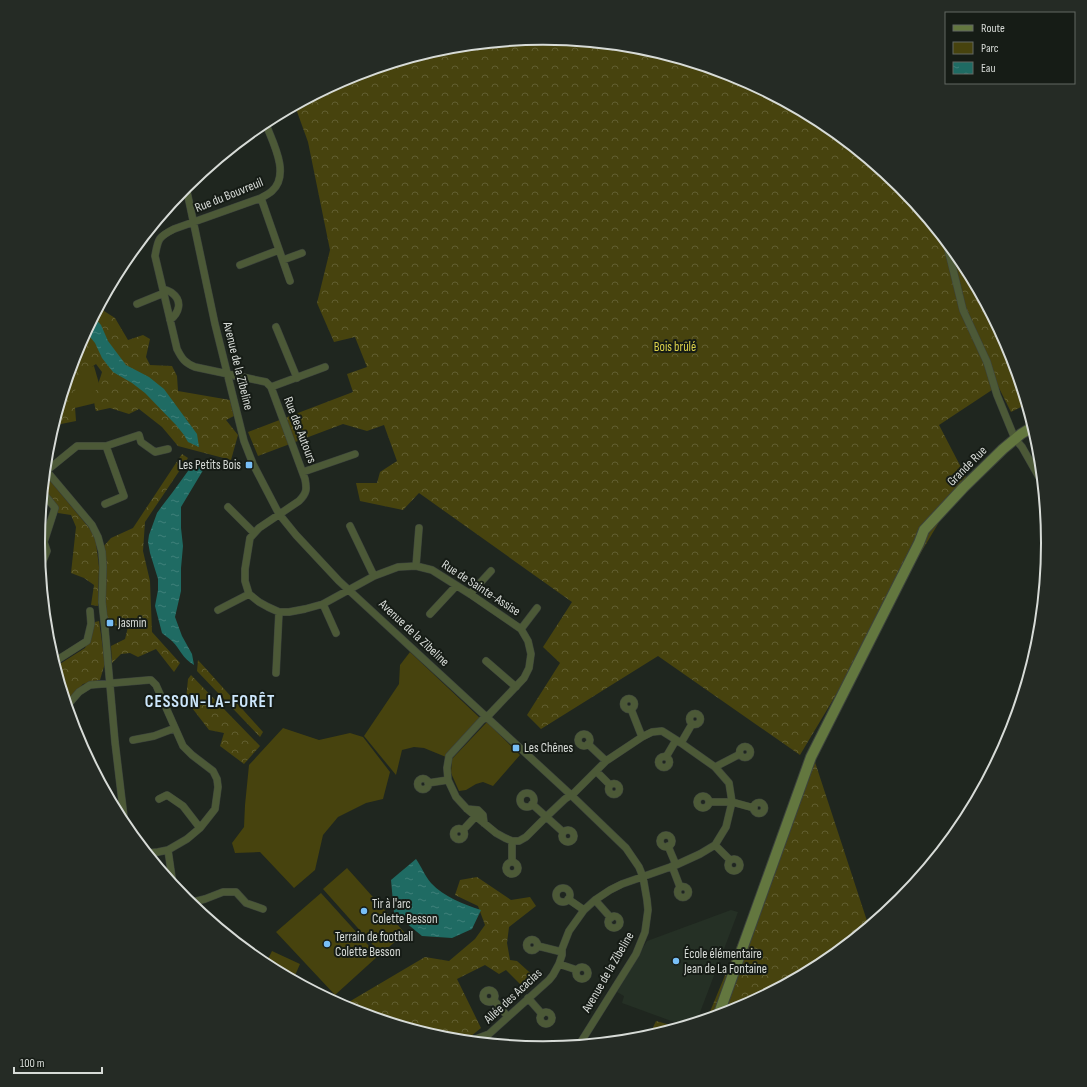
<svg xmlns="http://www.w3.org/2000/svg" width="1087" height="1087" viewBox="0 0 1087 1087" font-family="'Sofia Sans Condensed',sans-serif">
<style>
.built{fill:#253025}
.green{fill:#47430e}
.forest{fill:url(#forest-crowns)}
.water{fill:url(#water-ripples)}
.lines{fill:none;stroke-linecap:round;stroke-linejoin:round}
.minor-casing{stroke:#3c433c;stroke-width:8}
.secondary-casing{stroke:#3c433c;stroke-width:12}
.minor{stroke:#4c5937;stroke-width:7}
.secondary{stroke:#63773f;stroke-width:10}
.poi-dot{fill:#78bff7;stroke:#161c16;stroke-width:1.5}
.labels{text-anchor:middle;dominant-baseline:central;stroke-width:4;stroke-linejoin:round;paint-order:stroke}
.street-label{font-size:13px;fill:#d7dbd7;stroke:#161c16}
.park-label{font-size:13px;fill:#dbd049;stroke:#161c16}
.poi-label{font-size:13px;fill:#d7dbd7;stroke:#161c16;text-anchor:start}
.district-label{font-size:17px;font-weight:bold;letter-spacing:1px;fill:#cde7fc;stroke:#161c16}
.rim{fill:none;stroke:#d7dbd7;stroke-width:2}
</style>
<defs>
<pattern id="forest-crowns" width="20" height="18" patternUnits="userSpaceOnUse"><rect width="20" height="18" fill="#47430e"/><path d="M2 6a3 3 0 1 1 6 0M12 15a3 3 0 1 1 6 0" fill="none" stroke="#615e30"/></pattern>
<pattern id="water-ripples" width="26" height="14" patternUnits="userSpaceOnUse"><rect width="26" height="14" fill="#1f6b63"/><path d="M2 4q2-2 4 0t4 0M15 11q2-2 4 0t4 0" fill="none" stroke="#3f8079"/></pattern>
</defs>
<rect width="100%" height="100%" fill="#1f261f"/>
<!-- built -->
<path class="built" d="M731,910L738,912L696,1023L685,1026L622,1003L624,996L617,992L647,941Z"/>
<!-- green -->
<path class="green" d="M94,366L104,401L75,408L67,380L70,372Z
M410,652L481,719L446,757L424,748L414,747L402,750L396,775L364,736L399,684L400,665Z
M487,722L520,755L493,786L483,782L476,784L466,790L459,791L451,773L452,759Z
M283,728L319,740L350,733L363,737L390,772L383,799L366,803L338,817L323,835L315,870L294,888L260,852L235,853L232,843L244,827L245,805L249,765Z
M347,868L405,933L381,954L323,889Z
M321,893L378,956L335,995L276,932Z
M272,951L300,964L293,980L265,965Z"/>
<!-- forest -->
<path class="forest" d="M544,38L642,48L737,77L825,123L901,186L964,263L1011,350L1027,404L1011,412L998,386L939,425L966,477L800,755L658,656L541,729L527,715L560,663L543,647L572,602L419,493L403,510L360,501L356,483H377L380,472L397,461L384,425L367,431L343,424L258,456L248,432L353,392L347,374L367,367L355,337L334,342L317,303L330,250L308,142L295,106L350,76L445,48Z
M131,253L128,268L106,294L123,262Z
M103,301L104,311L115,318L128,340L143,335L150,339L146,357L150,365L172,366L177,376L178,391L230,400L234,416L226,420L238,435L231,460L178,446L162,427L139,409L129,414L110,408L96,411C91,395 98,387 102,372L96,364L83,373L74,393L76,421L61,424L53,428L77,350Z
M182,454L188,458L145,522L143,551L150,581L152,632L180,663L174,672L156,649L138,657L130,653L121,654L112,663L111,646L125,639L128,627L107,625L104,589L103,547L111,538L133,528Z
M47,477L95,535L99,567L98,606L91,605L94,585L84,578L71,573L76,527L71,515L58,513L43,490L44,479Z
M99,621L105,663L100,680L83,684L66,704L55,667L85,648L94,626L95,622Z
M198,660L263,732L260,737L197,671Z
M191,675L260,746L244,764L220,746L224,733L209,730L186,700L188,679Z
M814,759L869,927L824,964L737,1011L707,1019Z
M477,877L511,900L530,897L536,906L509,927L507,943L510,960L517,961L537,979L527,991L506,970L499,974L485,965L457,979L481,1028L465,1041L445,1039L350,1010L342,1006L425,957L449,961L475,939L485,925L478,906L455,895L460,880Z
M656,1021L681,1028L648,1038Z"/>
<!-- water -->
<path class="water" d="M94,317L101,325L108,341L126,365L149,377L164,389L197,434L199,447L188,442L184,435L176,425L145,393L132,383L113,372L102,358L95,343L86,332Z
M196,462L203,464L205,467L181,507V528L183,546L181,568V591L175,617L182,636L192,654L194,665C182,658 181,650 172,641C169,638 165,636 162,633L155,606L158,590V579L150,553L148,542L149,535L157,513L162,506L172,493L188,471Z
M416,859C421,866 425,876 431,883C444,897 463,904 481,910L472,929L452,938L422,936L394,913L391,880Z"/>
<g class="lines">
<defs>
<path id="minor" d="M265,122C272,141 291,174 272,191C269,194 264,196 261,198L174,229C158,237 158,239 155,256L177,349C182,359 185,363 195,367L266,382L271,387L305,479C307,489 307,493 299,501L259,528L250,538L245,569V581L249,594L259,602L268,607L279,612H289L305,609L323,604L374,576L398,567L416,566L432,570L470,594L521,629L528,641L531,654L529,668L524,678L487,717L482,720L449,756L447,768L448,780L456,797L467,809L496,833L505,838L512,841H519L526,837L546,817L565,799L574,793L606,761L642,737L652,732L662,731L681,743L715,767L729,783L732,802L726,827L715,845L700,854L676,865L622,884L610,890L595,900L584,910L569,931L562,949V955L559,964L553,975L549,980L489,1034L468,1042
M186,187L215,324L244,441L253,464L279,514L296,535L339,581L571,795L626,848L639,867L643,877L647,900L648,910L645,932L636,954L579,1045
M261,198L290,281
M946,241L963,310L987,362L997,395L1015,439L1022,447L1043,484
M283,260L302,253
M240,265L279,250
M163,289C166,290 170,291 172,293C183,301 179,313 170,320
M137,304L164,293
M276,327L297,378
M271,387L325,367
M45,469L92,525L98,537L102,552L103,567L102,602L105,629L115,742L125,826
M45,472L77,446H106L139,435L141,442L155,452L168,449
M303,472L355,454
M105,504L124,496L106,446
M228,507L254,533
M350,526L374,576
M416,566L419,528
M40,568L47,551L44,542L55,508L43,493
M470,594L491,571
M323,604L336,633
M218,610L249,594
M430,614L456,586
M521,629L537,608
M486,661L516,687
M54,662L87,641L91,624L90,611
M276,673L279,612
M623.5 704a5.5 5.5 0 1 1 11 0a5.5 5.5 0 1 1-11 0Z
M67,706L79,692L90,685L149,680H151L156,685L183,746L192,755L213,771L217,779L218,787L215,809L200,828L187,839L168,850L158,852L147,853
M631,709L642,737
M689.5 719a5.5 5.5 0 1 1 11 0a5.5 5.5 0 1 1-11 0Z
M77,728L84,751
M578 740a6 6 0 1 1 12 0a6 6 0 1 1-12 0Z
M133,740L154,736L175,728
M681,743L692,724
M588,744L606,761
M739.5 752a5.5 5.5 0 1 1 11 0a5.5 5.5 0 1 1-11 0Z
M658.5 762a5.5 5.5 0 1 1 11 0a5.5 5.5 0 1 1-11 0Z
M666,757L676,740
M715,767L740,754
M596,771L610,785
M417.5 784a5.5 5.5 0 1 1 11 0a5.5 5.5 0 1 1-11 0Z
M428,783L448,780
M608.5 789a5.5 5.5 0 1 1 11 0a5.5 5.5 0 1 1-11 0Z
M520 800a7 7 0 1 1 14 0a7 7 0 1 1-14 0Z
M697 802a6 6 0 1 1 12 0a6 6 0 1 1-12 0Z
M159,799L167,795L183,806L200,828
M709,802H732L754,808
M753.5 808a5.5 5.5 0 1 1 11 0a5.5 5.5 0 1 1-11 0Z
M532,804L563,832
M467,809L478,810L483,815L484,823
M453.5 834a5.5 5.5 0 1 1 11 0a5.5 5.5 0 1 1-11 0Z
M562 836a6 6 0 1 1 12 0a6 6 0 1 1-12 0Z
M463,830L476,816
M660 841a6 6 0 1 1 12 0a6 6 0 1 1-12 0Z
M715,845L730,860
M668,846L676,865
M168,850L173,885
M728 865a6 6 0 1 1 12 0a6 6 0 1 1-12 0Z
M512,862V841
M506 868a6 6 0 1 1 12 0a6 6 0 1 1-12 0Z
M672,866L680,887
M677.5 892a5.5 5.5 0 1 1 11 0a5.5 5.5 0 1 1-11 0Z
M556 895a7 7 0 1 1 14 0a7 7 0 1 1-14 0Z
M568,899L584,910
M595,900L611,918
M189,903L205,899L223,892H236L246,903L263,909
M608 922a6 6 0 1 1 12 0a6 6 0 1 1-12 0Z
M526.5 945a5.5 5.5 0 1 1 11 0a5.5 5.5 0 1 1-11 0Z
M538,946L562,952
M559,964L577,970
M576 973a6 6 0 1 1 12 0a6 6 0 1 1-12 0Z
M483 996a6 6 0 1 1 12 0a6 6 0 1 1-12 0Z
M528,998L542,1014
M494,1000L508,1017
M540 1018a6 6 0 1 1 12 0a6 6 0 1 1-12 0Z"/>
<path id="secondary" d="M718,1016L811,757L919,543L924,530L963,488L1003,449L1021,434L1034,426"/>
</defs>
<!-- minor casing -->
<use href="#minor" class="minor-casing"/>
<!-- secondary casing -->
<use href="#secondary" class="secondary-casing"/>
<!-- minor -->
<use href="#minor" class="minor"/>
<!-- secondary -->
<use href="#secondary" class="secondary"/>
</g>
<!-- markers -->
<g class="poi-dot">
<rect x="245" y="461" width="8" height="8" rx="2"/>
<rect x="106" y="619" width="8" height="8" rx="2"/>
<rect x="512" y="744" width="8" height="8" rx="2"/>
<circle cx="364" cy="911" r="4"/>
<circle cx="327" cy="944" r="4"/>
<circle cx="676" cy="961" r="4"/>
</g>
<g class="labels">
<!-- street labels -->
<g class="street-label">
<text transform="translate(229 195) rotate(-22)">Rue du Bouvreuil</text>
<text transform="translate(238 366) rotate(76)">Avenue de la Zibeline</text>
<text transform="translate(300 430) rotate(69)">Rue des Autours</text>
<text transform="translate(967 466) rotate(-45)">Grande Rue</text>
<text transform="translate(481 588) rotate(33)">Rue de Sainte-Assise</text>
<text transform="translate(414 633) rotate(43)">Avenue de la Zibeline</text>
<text transform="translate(608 972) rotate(-60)">Avenue de la Zibeline</text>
<text transform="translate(513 996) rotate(-43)">Allée des Acacias</text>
</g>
<!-- park labels -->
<g class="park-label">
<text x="675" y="347">Bois brûlé</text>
</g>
<!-- poi labels -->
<g class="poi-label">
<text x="241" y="465" text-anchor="end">Les Petits Bois</text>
<text x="118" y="623">Jasmin</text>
<text x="524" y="748">Les Chênes</text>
<text x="372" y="904">Tir à l'arc<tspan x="372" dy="15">Colette Besson</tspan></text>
<text x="335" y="937">Terrain de football<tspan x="335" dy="15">Colette Besson</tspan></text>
<text x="684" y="954">École élémentaire<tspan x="684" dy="15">Jean de La Fontaine</tspan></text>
</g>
<!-- district labels -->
<g class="district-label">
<text x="210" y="702">CESSON-LA-FORÊT</text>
</g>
</g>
<!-- crop -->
<path d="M0 0H1087V1087H0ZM45 543a498 498 0 1 1 996 0a498 498 0 1 1-996 0Z" fill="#252b25" fill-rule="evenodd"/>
<path class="rim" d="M45 543a498 498 0 1 1 996 0a498 498 0 1 1-996 0Z"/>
<!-- legend -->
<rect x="945" y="12" width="130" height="72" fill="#161c16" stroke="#636863"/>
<rect x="953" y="25" width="20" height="6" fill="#63773f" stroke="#636863"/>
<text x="981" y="32" font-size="12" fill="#d7dbd7">Route</text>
<rect x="953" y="42" width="20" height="12" fill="#47430e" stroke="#636863"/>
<text x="981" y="52" font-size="12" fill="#d7dbd7">Parc</text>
<rect x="953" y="62" width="20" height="12" fill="url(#water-ripples)" stroke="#636863"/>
<text x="981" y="72" font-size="12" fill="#d7dbd7">Eau</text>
<!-- scale -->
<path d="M14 1067v6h88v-6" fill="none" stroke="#d7dbd7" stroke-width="2"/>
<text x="20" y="1067" font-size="12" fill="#d7dbd7" stroke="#161c16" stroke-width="3" paint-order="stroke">100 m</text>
</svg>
